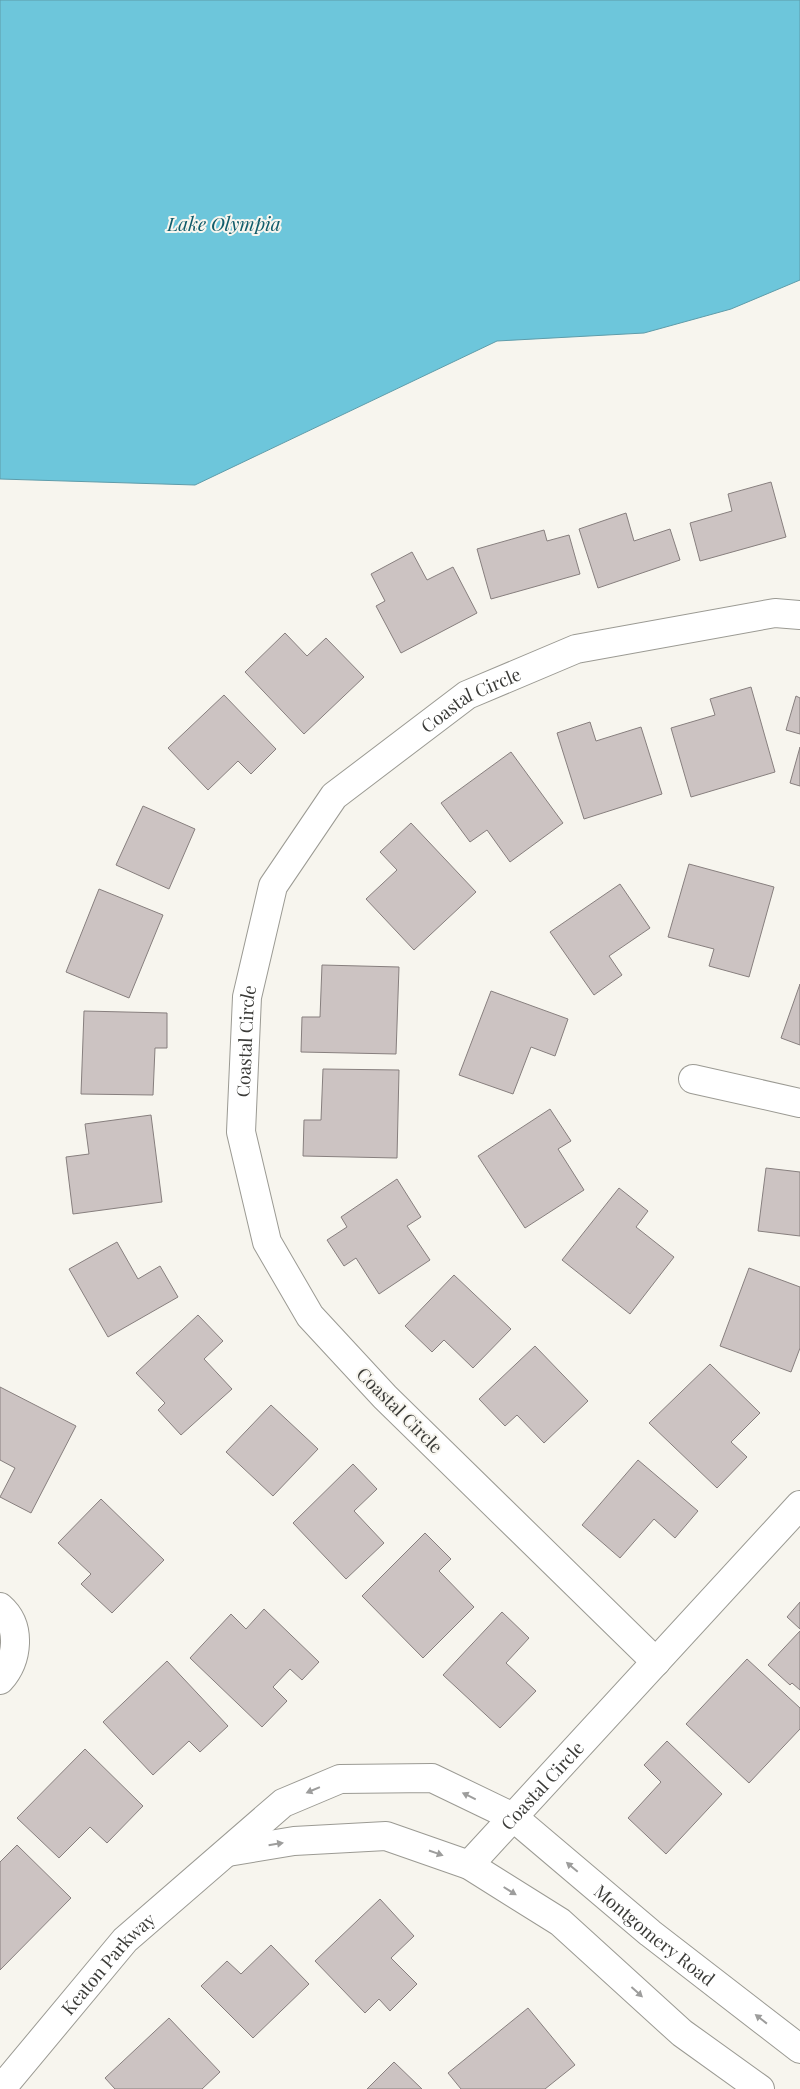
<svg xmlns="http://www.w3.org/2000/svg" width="800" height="2089" viewBox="0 0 800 2089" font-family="'Playfair Display',serif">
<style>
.water{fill:#6dc6db;stroke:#5e9caa}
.building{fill:#ccc3c2;stroke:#877f7e}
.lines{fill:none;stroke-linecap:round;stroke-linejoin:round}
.street-casing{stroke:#9b9a93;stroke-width:30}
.street{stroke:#fff;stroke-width:28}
.oneway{fill:#9d9d9c}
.labels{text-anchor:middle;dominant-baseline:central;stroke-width:4;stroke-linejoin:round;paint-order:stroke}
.street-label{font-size:18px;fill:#3b3b38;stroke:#f7f5ee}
.water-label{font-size:19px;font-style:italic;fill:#105c6b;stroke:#f7f5ee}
</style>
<rect width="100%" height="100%" fill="#f7f5ee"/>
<!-- water -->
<path class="water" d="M0,0H800V280L731,309L644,333L497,341L195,485L0,479Z"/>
<!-- building -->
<path class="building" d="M771,482L786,537L700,561L690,523L732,511L728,494Z
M626,513L634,541L670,529L680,560L598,588L579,529Z
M544,530L547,541L569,535L580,574L491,599L477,549Z
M412,552L427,580L453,567L477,613L401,653L376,606L385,601L371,574Z
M285,633L307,656L326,638L364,677L304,734L245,672Z
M751,687L775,772L691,797L671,728L715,715L710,699Z
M224,695L276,749L251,774L238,761L208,790L168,748Z
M796,696L800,698V734L786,730Z
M590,722L596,741L641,727L662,794L584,819L557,733Z
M800,747V786L790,783Z
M511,752L563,823L510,862L487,830L470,842L441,803Z
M143,806L195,829L169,889L116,865Z
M411,823L476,892L414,950L366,899L397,870L380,852Z
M689,864L774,887L749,977L709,966L714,949L668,937Z
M620,884L650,928L609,956L622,975L594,995L550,932Z
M99,889L163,915L129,998L66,972Z
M322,965L399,967L396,1054L301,1052L302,1017H320Z
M800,984V1045L781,1038Z
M491,991L568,1019L555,1056L531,1047L513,1094L459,1075Z
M84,1011L167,1013V1048H155L153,1095L81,1094Z
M323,1069L399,1070L397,1158L303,1156L304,1120H321Z
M550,1109L571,1141L558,1149L584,1190L525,1228L478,1156Z
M151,1115L162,1202L73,1214L66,1157L89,1154L85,1124Z
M766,1168L800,1172V1236L758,1231Z
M397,1179L421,1217L407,1226L430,1260L379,1294L356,1258L344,1266L327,1240L347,1227L341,1217Z
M619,1188L648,1211L636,1227L674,1257L630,1314L562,1260Z
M117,1242L138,1279L160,1266L178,1297L108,1337L69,1269Z
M749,1268L800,1287V1348L791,1372L720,1346Z
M454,1275L511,1329L473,1368L444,1340L432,1352L405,1326Z
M198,1315L223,1341L204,1359L232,1389L181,1435L158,1410L165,1403L136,1373Z
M535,1346L588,1401L544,1443L517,1415L505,1426L479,1399Z
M710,1364L760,1413L731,1442L747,1457L717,1488L649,1423Z
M0,1387L76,1426L31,1513L0,1497L15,1468L0,1460Z
M271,1405L318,1449L273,1496L226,1452Z
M638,1460L698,1511L675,1538L654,1519L620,1558L582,1525Z
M353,1464L377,1489L354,1511L384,1543L346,1579L293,1523Z
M101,1499L164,1560L112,1613L81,1584L91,1574L58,1543Z
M425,1533L451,1559L439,1571L474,1607L423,1658L362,1596Z
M800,1602V1629L787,1617Z
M264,1609L319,1662L302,1680L290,1669L273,1687L287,1701L262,1727L190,1658L231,1614L246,1629Z
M502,1612L529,1638L506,1663L536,1691L500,1728L443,1675Z
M800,1631V1690L792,1683L790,1685L768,1665Z
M747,1659L800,1708V1729L749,1783L686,1724Z
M167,1661L228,1726L200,1752L189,1741L153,1775L103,1722Z
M667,1741L722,1794L666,1854L628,1818L661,1782L644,1765Z
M85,1749L143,1806L107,1843L90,1827L59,1858L17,1818Z
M17,1845L71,1898L0,1970V1862Z
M380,1899L414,1936L391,1958L417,1984L390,2011L379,1999L365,2013L315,1961Z
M271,1945L309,1984L253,2038L201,1986L227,1961L241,1974Z
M528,2008L575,2065L545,2089H461L448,2073Z
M169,2018L220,2072L202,2089H115L105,2078Z
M394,2062L422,2089H367Z"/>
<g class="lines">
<defs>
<g id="street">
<path d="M693,1079L800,1103"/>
<path d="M0,1607C22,1626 18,1660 0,1680"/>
<path id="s1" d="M656,1662L385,1397L310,1316L267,1242L241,1132L247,997L273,886L334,796L467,695L576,649L775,613L800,615"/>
<path d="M228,1852L294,1841L386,1836L469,1865L560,1922L682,2033L760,2089"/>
<path id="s2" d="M469,1865L800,1505"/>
<path id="s3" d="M1,2089L125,1940L283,1803L340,1779L432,1778L513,1817L650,1933L800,2049"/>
</g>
</defs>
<!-- street casing -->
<use href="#street" class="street-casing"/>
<!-- street -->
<use href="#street" class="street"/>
</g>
<!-- one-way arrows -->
<defs><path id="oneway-solid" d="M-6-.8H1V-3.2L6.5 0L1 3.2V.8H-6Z" transform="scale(1.25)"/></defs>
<g class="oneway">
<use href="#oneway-solid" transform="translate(313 1790) rotate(157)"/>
<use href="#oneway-solid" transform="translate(469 1796) rotate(-154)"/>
<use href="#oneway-solid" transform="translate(276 1844) rotate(-9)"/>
<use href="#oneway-solid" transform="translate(436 1853) rotate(19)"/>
<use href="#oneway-solid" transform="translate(572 1867) rotate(-140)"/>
<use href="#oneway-solid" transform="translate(510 1891) rotate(32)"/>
<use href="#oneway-solid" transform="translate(637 1992) rotate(42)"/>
<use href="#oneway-solid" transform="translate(761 2019) rotate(-142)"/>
</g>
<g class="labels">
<!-- street labels -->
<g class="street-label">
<text stroke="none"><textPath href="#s1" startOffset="1214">Coastal Circle</textPath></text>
<text stroke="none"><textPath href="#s1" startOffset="779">Coastal Circle</textPath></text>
<text transform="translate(400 1410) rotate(45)">Coastal Circle</text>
<text stroke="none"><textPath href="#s2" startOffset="108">Coastal Circle</textPath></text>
<text stroke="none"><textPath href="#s3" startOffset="831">Montgomery Road</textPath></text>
<text stroke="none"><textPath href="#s3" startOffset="165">Keaton Parkway</textPath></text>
</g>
<!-- water labels -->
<g class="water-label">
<text x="224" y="223">Lake Olympia</text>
</g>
</g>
</svg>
